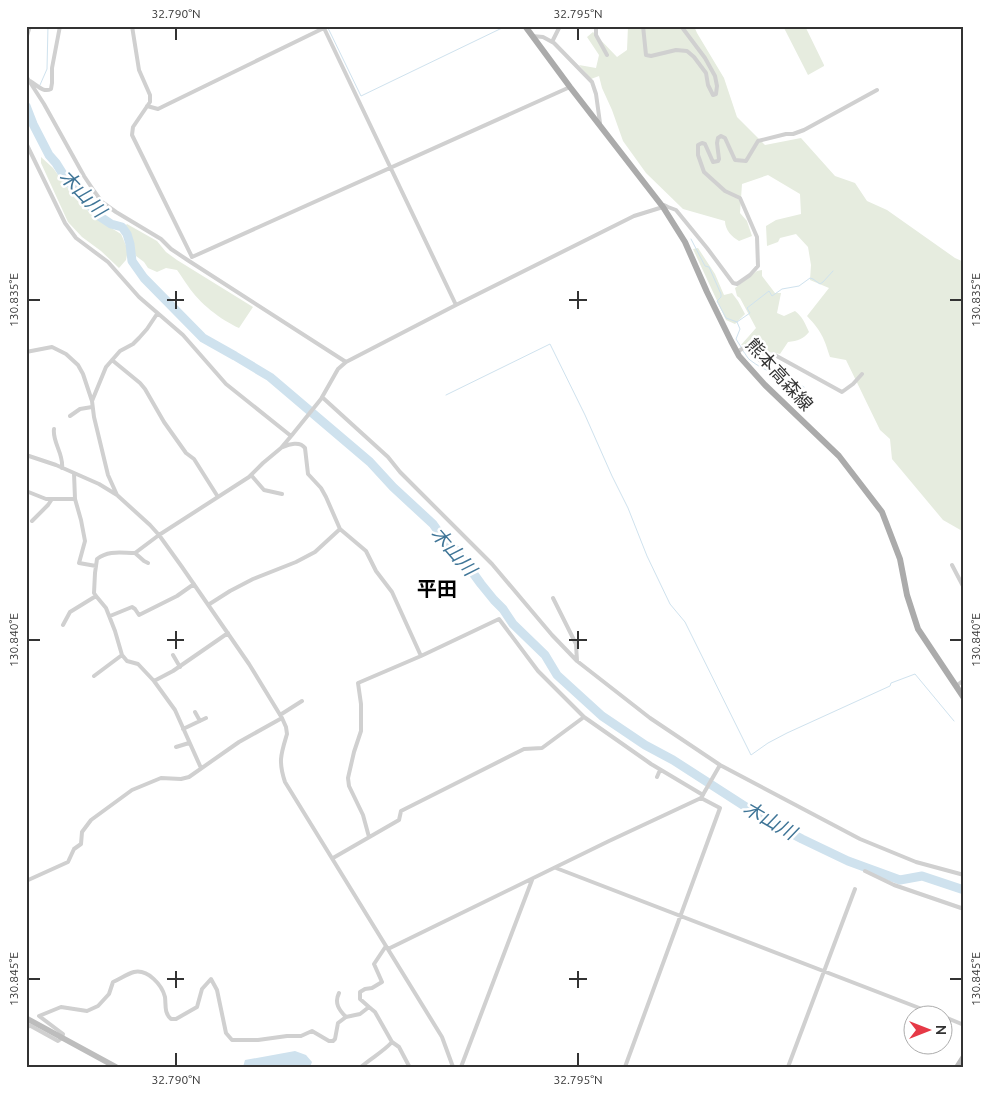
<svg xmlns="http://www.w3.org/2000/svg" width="990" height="1093" viewBox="0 0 990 1093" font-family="Ubuntu,'Noto Sans JP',sans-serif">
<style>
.green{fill:#e6ecdf}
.water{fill:#cfe2ee}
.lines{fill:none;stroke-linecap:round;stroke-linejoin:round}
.stream{stroke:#cfe2ee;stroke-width:1}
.river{stroke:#cfe2ee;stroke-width:9}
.street{stroke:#d0d0d0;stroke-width:4}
.secondary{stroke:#bdbdbd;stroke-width:5.5}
.primary{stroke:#ababab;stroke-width:6}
.ticks{fill:none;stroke:#333;stroke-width:2}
.labels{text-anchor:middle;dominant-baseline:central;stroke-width:5;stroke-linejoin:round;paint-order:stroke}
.street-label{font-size:18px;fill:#333;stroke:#fff}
.water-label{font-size:19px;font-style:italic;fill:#3f7597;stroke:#fff}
.quarter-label{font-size:20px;font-weight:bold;fill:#000;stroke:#fff}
.neatline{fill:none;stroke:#333;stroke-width:2}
.ticks-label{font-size:12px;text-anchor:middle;fill:#333}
</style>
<rect width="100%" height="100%" fill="#fff"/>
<!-- green -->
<path class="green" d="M628,26H694L697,33L724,78L737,117L765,145L801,138L835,176L855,183L867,201L887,210L955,258L964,262V532L943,520L892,459L890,439L880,430L846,360L830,357C824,338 822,332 807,316L829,288L810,280L811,265L808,247L796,234L780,238L778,242L767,246L766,226L776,220L801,214L800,194L768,175L742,184L740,213L747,221L752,236L739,241C732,237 725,230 725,221L683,209L646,173L623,141L612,110L602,88L599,76L591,79L579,65L596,68L599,55L587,37L593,32L617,57L627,50Z
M783,26H805L824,65V66L808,75Z
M41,157L53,168L72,194L95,218L121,234L128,250L126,260L119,268L101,251L82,237L68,222L41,163Z
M127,224L157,241L166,252L177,260L253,307L239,328C221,320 199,303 188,286C184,281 181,275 177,270L166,268L157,272L148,268L144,262L136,256L133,249L132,239L125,226Z
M698,248L715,274L724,295L732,293L738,301L745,314L735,324L726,320L693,249Z
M762,270V276L775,293H781L777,313L784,316L795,311C802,316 805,323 809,332C803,339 798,341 788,342L780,354L771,352L765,358H761L749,347L741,345L756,328L740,298L737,296L735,288L757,271Z"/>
<!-- water -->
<path class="water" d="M295,1051L306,1055L312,1062L310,1067H243L245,1060Z"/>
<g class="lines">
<!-- stream -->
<path class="stream" d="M328,28L361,96L502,28L503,26
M40,85L47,69L48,26
M26,93L28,92
M691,239L705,266L709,267L721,294V297L717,301L726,318L737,322L740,329L736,339L741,347
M737,322L750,313L747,308L769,291L772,296L782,289L799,286L810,278L813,279L820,284L823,282L833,271
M743,351C746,354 747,358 750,360C765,372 787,378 804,387
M446,395L550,344L585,415L612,476L628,508L647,556L670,604L685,622L751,755L768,743L787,733L890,686L891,683L915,674L954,721"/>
<!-- river -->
<path class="river" d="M26,106L33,124L49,155L56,163L66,179L99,216L111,224L122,227L127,234L130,244L132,261L144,278L203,338L235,356L270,377L370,462L393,487L433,524L445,541L457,551L481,584L494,600L503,609L513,624L545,655L557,675L602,716L645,745L673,760L766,820L802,839L848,861L900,880L922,876L964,890"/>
<!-- street -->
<path class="street" d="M132,26L139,70L150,95V102L133,127L132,135L192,257
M323,26L456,305
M596,26V35L607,55
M643,26L646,55L651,56L676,50L687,51L694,57L706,73L708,85L713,95L716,94L717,86L715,76L705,58L681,26
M532,36L543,37L554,43L592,82L596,94L600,123
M26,39L30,26
M552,42L560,26
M26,76L44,104L84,176L94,191L102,202L116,212L161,239L171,249L189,261L346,362
M30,81C37,85 43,93 51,89L52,83V68L60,26
M147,106L158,109L164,106L328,26
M26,143L65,223L76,238L108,262L139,297L183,335L226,384L291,436
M664,205L668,207L676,210L707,248L733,283L737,284L750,275L758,266L757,237L740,198L725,191L704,172L698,155V145L702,143L705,144L713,162L718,161L719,159L717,143L718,138L721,136L725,138L735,160L746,161L758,141L786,134H793L804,130L877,90
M192,257L570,87
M26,352L52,347L66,354L78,365L83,374L92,401L94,417L108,475L117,495
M737,352L745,347L761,361H764L773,354L842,392L853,384L862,374
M112,360L140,383L145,389L164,422L186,453L194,459L218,497
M322,397L388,457L400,472L492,564L552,635L577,661L650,718L720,765L860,839L916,862L964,875
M92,401L106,367L120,351L133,344L139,338L147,329L157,314
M70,416L80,409L92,407
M54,429C52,442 64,454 62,468
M283,447C289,444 300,441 305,448L308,474L321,488L326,497L340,529L366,551L376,571L392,592L421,656
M26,455L56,465L99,484L117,495L150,525L159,535L182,567L249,664L282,718L286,727L287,734C281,754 278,761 285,782L442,1037L453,1067
M74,473L75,499L81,520L85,541L79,563L96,566
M251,475L264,490L282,494
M26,491L46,499H75
M32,521L48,505L52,499
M135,553L144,561L148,563
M952,565L964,588
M553,598L576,644L577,661
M208,605L230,591L253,579L296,562L315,552L340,529
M110,616L132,607L135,609L139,615L177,596L194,584
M63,625L70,612L96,596
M173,655L180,667
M94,676L122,655
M154,681L173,671L228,633
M956,686L964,680
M195,712L200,721
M280,715L302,701
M183,729L206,718
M176,747L189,743
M201,768L175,710L154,681L138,664L127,661L122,655L115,631L106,608L96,596L94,593L95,573L97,559C109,550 121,553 135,553L159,535L249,477L263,463L281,448L292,435L321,399L338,369L346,362L456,305L634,216L663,207
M657,777L660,770
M369,837L363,815L349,786L348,778L354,752L361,731V704L358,683L421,656L499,619L538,671L584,717L651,764L703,795
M333,858L399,820L401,811L524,749L542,748L584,717
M556,868L940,1016
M865,871L894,885L964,909
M26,881L68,862L74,849L81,844L82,832L91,820L132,790L161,778L181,779L189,777L239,742L282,718
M388,949L609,841L701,798L720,765
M339,993C334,1003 339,1010 346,1017
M369,1007L375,1012L392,1042L399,1047L409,1066L411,1067
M942,1016L964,1025
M26,1030L29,1025L58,1041L62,1038L63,1034L39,1016L61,1007L87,1011L98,1006L109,994L113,982C120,979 127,974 134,972C148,969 162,985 165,997C166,1005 164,1013 171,1019H176L197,1007L202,989L211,979L217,990L226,1033L232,1040H258L287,1036H301L312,1031L329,1041H333L335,1039L338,1023L346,1017L360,1014L369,1007L360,999V992L365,989L372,988L382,982L374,964L386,946
M361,1067C371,1058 383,1052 392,1042
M461,1067L532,880
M625,1067L720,808L701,798
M788,1067L855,889"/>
<!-- secondary -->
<path class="secondary" d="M26,1018L116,1067
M957,1067L964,1056"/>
<!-- primary -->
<path class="primary" d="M525,26L570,87L663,207L685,242L707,292L731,341L739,356L765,385L839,456L882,512L900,559L907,595L918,629L964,698"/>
</g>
<!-- ticks -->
<path class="ticks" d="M176,28V40M578,28V40M176,291V309M578,291V309M28,300H40M167,300H184M569,300H587M950,300H962M176,631V649M578,631V649M28,640H40M167,640H184M569,640H587M950,640H962M176,971V988M578,971V988M28,979H40M167,979H184M569,979H587M950,979H962M176,1053V1066M578,1053V1066"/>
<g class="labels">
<!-- street labels -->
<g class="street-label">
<text transform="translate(780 374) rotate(48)">熊本高森線</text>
</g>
<!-- water labels -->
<g class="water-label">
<text transform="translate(83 193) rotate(46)">木山川</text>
<text transform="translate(454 551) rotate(49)">木山川</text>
<text transform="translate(770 820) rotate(30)">木山川</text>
</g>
<!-- quarter labels -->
<g class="quarter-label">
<text x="437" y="588">平田</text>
</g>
</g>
<!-- border -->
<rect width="990" height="1093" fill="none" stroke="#ffffff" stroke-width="55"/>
<!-- north arrow -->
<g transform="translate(928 1030) rotate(90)"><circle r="24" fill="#ffffff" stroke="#adadad"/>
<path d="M0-4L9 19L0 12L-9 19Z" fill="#e63946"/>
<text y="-8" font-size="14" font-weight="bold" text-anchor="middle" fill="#333333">N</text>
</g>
<rect x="28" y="28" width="934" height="1038" class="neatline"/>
<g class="ticks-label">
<text x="176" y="18">32.790°N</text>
<text x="578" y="18">32.795°N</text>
<text transform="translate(976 300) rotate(-90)" y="4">130.835°E</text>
<text transform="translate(14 300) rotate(-90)" y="4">130.835°E</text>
<text transform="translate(976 640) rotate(-90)" y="4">130.840°E</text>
<text transform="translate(14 640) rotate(-90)" y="4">130.840°E</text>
<text transform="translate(976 979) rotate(-90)" y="4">130.845°E</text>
<text transform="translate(14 979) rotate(-90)" y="4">130.845°E</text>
<text x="176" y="1084">32.790°N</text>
<text x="578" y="1084">32.795°N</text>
</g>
</svg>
